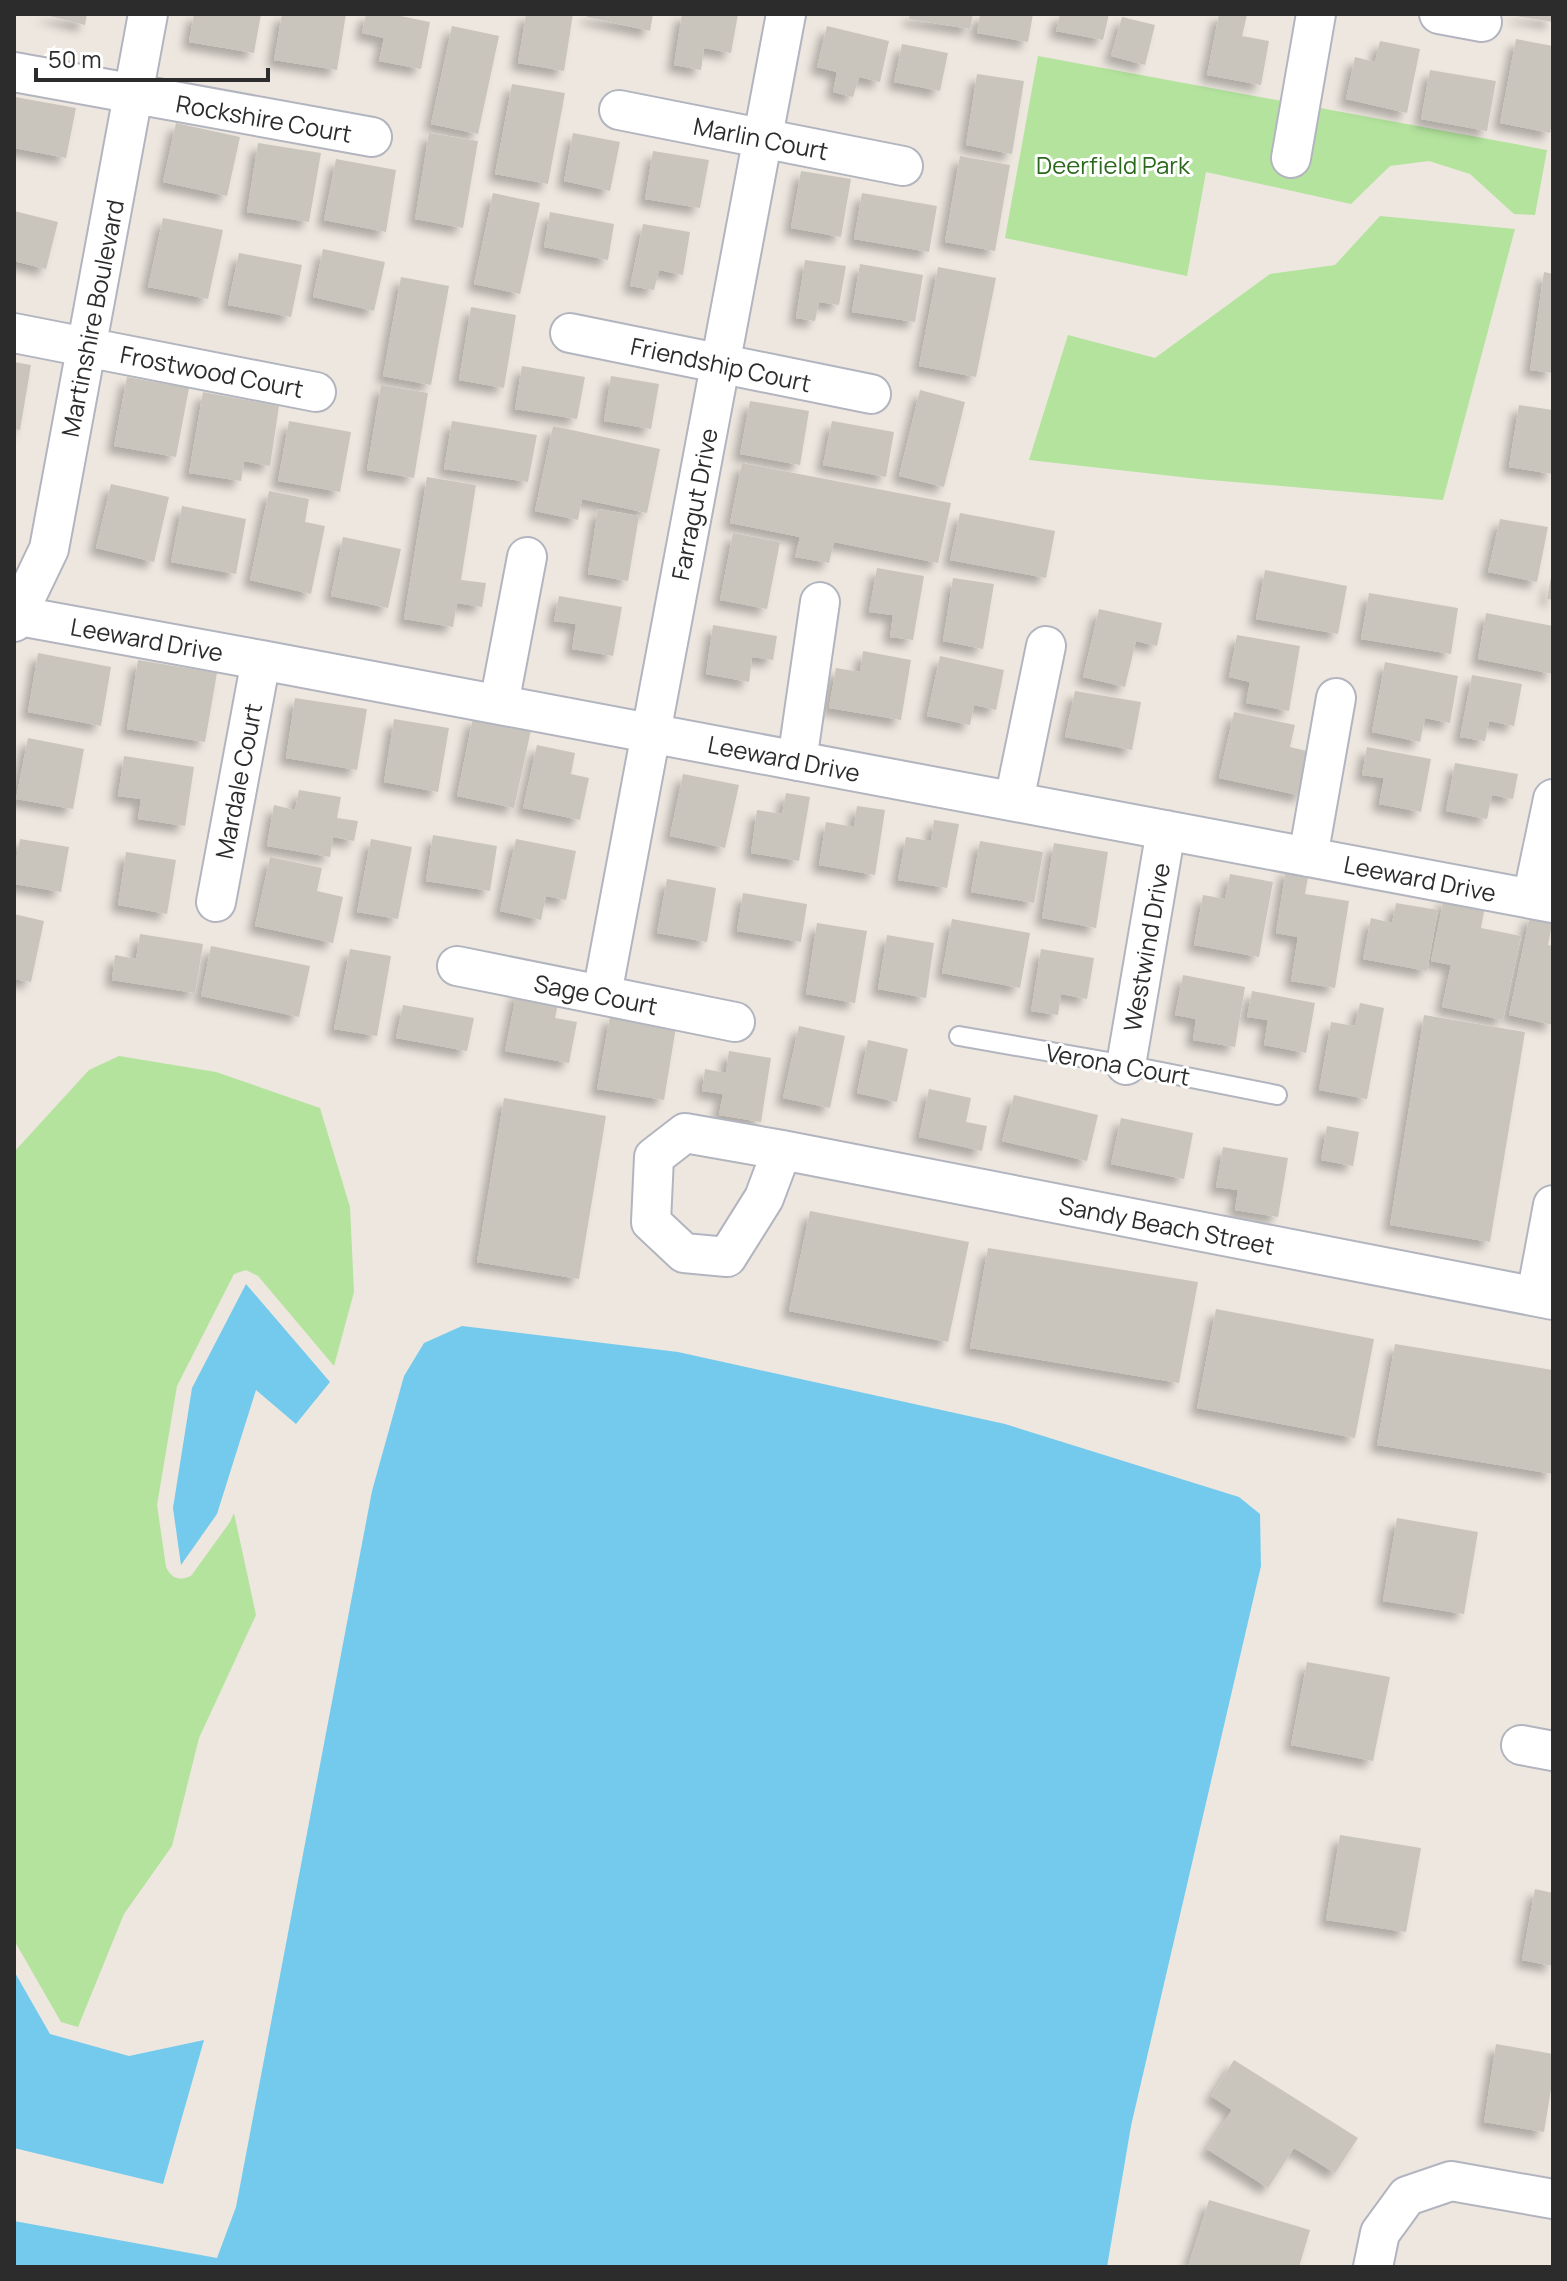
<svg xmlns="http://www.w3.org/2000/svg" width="1567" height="2281" viewBox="0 0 1567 2281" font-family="Manrope,sans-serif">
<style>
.green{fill:#b3e39d}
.water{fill:#74caed}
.building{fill:#c9c5bd;filter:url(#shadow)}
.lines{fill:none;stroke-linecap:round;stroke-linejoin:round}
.service-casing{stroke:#b2b5bf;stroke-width:22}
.minor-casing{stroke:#b2b5bf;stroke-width:42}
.service{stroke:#fff;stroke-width:18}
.minor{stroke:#fff;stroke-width:38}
.labels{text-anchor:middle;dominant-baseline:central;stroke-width:6;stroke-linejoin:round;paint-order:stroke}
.street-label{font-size:24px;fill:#2c2c2c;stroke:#fff}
.park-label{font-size:24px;fill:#2a691c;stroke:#fff}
</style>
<defs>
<filter id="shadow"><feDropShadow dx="-7" dy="7" stdDeviation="4" flood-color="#0004"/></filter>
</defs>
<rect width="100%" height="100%" fill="#ede7df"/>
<!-- green -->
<path class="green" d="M1038,56L1547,150L1535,215L1514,214L1470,174L1429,161L1390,166L1351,204L1206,172L1187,276L1005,238Z
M1380,216L1515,229L1443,500L1199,479L1029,460L1068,335L1155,358L1270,274L1335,265Z
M119,1056L216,1072L320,1108L350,1207L354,1292L334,1366L258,1276L246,1270L234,1274L177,1386L157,1505L166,1567C172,1579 179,1581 191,1576L230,1522L234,1513L256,1615L199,1738L172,1846L124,1914L78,2027L61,2022L14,1940V1152L89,1070Z"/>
<!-- water -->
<path class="water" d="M246,1284L330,1382L296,1424L256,1390L217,1514L181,1565L173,1508L192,1388Z
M462,1326L678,1352L1005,1424L1239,1497L1260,1514L1261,1566L1131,2126L1107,2267H14V2221L217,2258L236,2207L372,1491L404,1376L424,1343Z
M14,1971L50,2034L129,2056L204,2040L163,2184L14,2148Z"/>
<!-- building -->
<path class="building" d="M42,14H87L85,25Z
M194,14H261L254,53L189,42Z
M282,14H346L337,70L274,60Z
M366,14H390L430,22L421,69L379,61L384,38L362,33Z
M526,14H573L564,71L518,63Z
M587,14H653L650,31L587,17Z
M682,14H738L731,53L704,48L701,70L674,65Z
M910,14H973L970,29L909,19Z
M980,14H1033L1028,42L977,33Z
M1060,14H1109L1103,40L1056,31Z
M1219,14L1247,15L1242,36L1269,41L1261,85L1207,75Z
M1516,14H1553V22L1516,16Z
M1122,17L1155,25L1145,65L1111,56Z
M452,26L499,36L478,134L431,124Z
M827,26L889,41L880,82L859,77L853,97L833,92L837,72L817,67Z
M1516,39L1553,46V120L1550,133L1500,123Z
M1380,41L1420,49L1407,113L1346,99L1355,57L1375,62Z
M902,44L948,53L940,91L894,82Z
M1430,70L1496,81L1487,131L1421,119Z
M977,74L1024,81L1012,154L966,145Z
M512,84L565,93L548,184L495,174Z
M15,97L76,108L66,158L14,148Z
M176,123L240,137L227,196L163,182Z
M429,133L478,141L463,228L415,219Z
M573,133L620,142L610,191L564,181Z
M258,143L321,153L309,222L247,212Z
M653,151L709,160L700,208L645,199Z
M960,156L1010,165L995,251L945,242Z
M336,159L396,170L386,232L324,220Z
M801,171L851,179L841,237L791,228Z
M493,193L540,203L520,294L474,284Z
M862,193L937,206L929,252L854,239Z
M14,211L58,222L46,269L14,261Z
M550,212L614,224L608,260L544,247Z
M163,218L223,230L208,299L148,287Z
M643,224L690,232L683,275L659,270L654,290L630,286Z
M323,249L385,262L374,311L313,297Z
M239,253L302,265L291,317L228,305Z
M805,260L846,266L839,305L819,302L815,321L796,318Z
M860,264L923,275L915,322L852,312Z
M938,267L996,278L976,377L919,366Z
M1544,272L1553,274V373L1530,370Z
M401,277L449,286L431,385L383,376Z
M471,307L516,315L504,388L459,380Z
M14,362L31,365L20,430L14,429Z
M522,366L585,377L577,419L515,409Z
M611,376L659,384L651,429L604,421Z
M127,377L189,388L176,457L114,446Z
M381,385L428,393L414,478L367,470Z
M920,390L965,402L944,487L899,476Z
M203,392L279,406L270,466L244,461L241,481L189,473Z
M750,401L809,411L800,465L740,454Z
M1519,405L1553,410V474L1509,467Z
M289,421L351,432L340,492L278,481Z
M452,421L537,435L528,482L444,469Z
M832,421L894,432L886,477L823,465Z
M553,426L660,449L647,513L582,499L578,520L535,511Z
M742,463L951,503L938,563L834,542L829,563L795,557L800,537L730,523Z
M427,477L476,485L461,580L486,583L482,607L457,603L453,627L404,619Z
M111,484L169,497L154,562L96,548Z
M269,491L309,499L305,522L325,526L311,594L250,580Z
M182,506L246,519L236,574L171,562Z
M598,509L639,516L628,581L588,574Z
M960,513L1055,531L1046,578L950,560Z
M1500,519L1548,527L1537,582L1488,572Z
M733,533L780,542L767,609L720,600Z
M343,537L401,549L388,608L331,596Z
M877,568L924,576L913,640L890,637L893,615L869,612Z
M1265,570L1347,586L1338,634L1256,619Z
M1551,577H1553V600L1547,599Z
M953,578L994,584L983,649L943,641Z
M1369,593L1458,608L1451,654L1361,639Z
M559,596L622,607L613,656L572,649L576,624L554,621Z
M1099,609L1162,623L1157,646L1136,641L1125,687L1083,677Z
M1486,613L1553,626V674L1478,659Z
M713,625L777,636L773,660L752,657L749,682L706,674Z
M1237,635L1300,646L1289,711L1246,703L1250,682L1229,677Z
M863,651L911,660L901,720L829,708L836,668L860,672Z
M38,653L111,667L101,726L28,712Z
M940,656L1004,670L996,710L974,705L970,725L927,716Z
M138,660L217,673L205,742L127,729Z
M1385,662L1458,676L1450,723L1425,718L1420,742L1372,732Z
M1472,675L1522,684L1514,726L1489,721L1485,741L1460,737Z
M1075,691L1141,702L1132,750L1065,737Z
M295,698L367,709L357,770L286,758Z
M1234,712L1295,725L1290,747L1311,752L1302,796L1219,778Z
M473,718L531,730L514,808L457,796Z
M394,719L449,728L438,792L384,782Z
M28,738L84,749L73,809L16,799Z
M537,745L575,753L571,774L589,778L580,820L523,808Z
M1367,747L1431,759L1421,812L1379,804L1384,778L1362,775Z
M124,756L194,767L185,826L138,819L141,799L118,796Z
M1455,763L1518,774L1513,799L1492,795L1487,819L1446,811Z
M683,774L739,785L725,848L670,836Z
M299,790L341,797L337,818L358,821L354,841L333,837L330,857L267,846L274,805L295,810Z
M786,793L810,797L799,861L751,853L757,810L782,814Z
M857,806L885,810L875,875L819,865L826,822L854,827Z
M934,820L959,824L947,888L898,880L906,837L931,841Z
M433,835L497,846L490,891L426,881Z
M20,839L69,847L61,892L14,884V871Z
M371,839L412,847L398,919L357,912Z
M516,839L576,851L566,900L546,896L541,920L500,911Z
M980,841L1043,852L1034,903L971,892Z
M1054,843L1108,852L1096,928L1042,918Z
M126,852L176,860L167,914L118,905Z
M270,857L322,868L317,891L343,897L333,943L255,926Z
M1286,869L1309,872L1305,894L1349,901L1335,988L1291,981L1298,937L1276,933Z
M1230,874L1273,882L1259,957L1194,945L1203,895L1225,899Z
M667,879L716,888L707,942L657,933Z
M743,893L807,904L801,942L737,931Z
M1444,898L1485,906L1481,928L1521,936L1503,1020L1442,1007L1451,965L1431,961Z
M1396,903L1438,910L1427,971L1363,959L1371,918L1392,923Z
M14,914L44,921L31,982L14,979Z
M1530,915L1553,920L1548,945L1553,946V1025L1509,1015Z
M952,919L1030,933L1020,988L942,973Z
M817,923L867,931L855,1003L806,994Z
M140,934L203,944L195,993L112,980L115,955L136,959Z
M887,935L934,943L926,998L878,989Z
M211,946L310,966L299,1017L201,996Z
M350,949L391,956L377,1036L334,1029Z
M1041,949L1094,958L1087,999L1061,994L1058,1015L1031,1011Z
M1183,975L1245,987L1235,1047L1193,1040L1196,1019L1175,1015Z
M517,991L559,999L555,1018L577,1022L569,1063L505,1051Z
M1252,991L1315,1003L1306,1053L1264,1045L1268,1020L1247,1017Z
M1360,1003L1384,1008L1367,1099L1319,1090L1331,1022L1355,1026Z
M403,1005L474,1018L467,1051L396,1038Z
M1424,1015L1525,1032L1490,1242L1390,1225Z
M610,1016L676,1027L664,1100L597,1089Z
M799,1026L845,1036L830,1108L783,1098Z
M868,1040L908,1049L897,1102L857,1093Z
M729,1051L771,1058L761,1122L719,1115L723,1094L702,1091L705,1069L726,1073Z
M929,1089L971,1098L966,1122L987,1126L982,1151L919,1137Z
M1014,1095L1098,1115L1087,1161L1002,1141Z
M504,1098L606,1116L579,1279L477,1262Z
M1121,1118L1193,1133L1184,1179L1111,1164Z
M1327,1126L1359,1132L1353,1166L1321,1160Z
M1223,1147L1288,1158L1278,1217L1235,1210L1238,1190L1216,1187Z
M810,1211L969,1242L948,1342L789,1311Z
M988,1248L1198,1282L1179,1383L970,1348Z
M1216,1309L1374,1339L1355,1438L1197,1408Z
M1395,1344L1553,1370V1474L1377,1445Z
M1397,1518L1478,1532L1464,1614L1383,1601Z
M1307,1662L1390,1677L1373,1761L1291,1745Z
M1340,1835L1421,1848L1406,1932L1326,1920Z
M1535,1889L1553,1893V1966L1522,1960Z
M1496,2044L1553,2054V2077L1544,2132L1484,2122Z
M1234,2060L1358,2138L1335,2173L1294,2148L1268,2188L1207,2149L1232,2110L1211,2096Z
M1209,2200L1310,2230L1299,2267H1188Z"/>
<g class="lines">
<defs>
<path id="service" d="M959,1036L1126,1065L1277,1095"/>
<path id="minor" d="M1439,14L1482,22
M14,72L372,137
M619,110L903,166
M1291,158L1316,14
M14,333L316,392
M570,333L871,394
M14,615L261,660L1553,903
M14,622L49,549L148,14
M499,704L527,557
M797,761L820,602
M1014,801L1046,646
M1308,857L1336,698
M1532,899L1553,799
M216,902L261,660
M457,966L735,1022
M602,994L786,14
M1126,1065L1166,830
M782,1150L764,1198L727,1257L684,1253L651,1222L654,1157L685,1133L782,1150L1553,1300
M1536,1296L1553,1205
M1521,1745L1553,1751
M1373,2267L1380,2233L1407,2196L1451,2181L1553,2199"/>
</defs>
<!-- service casing -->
<use href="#service" class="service-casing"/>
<!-- minor casing -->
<use href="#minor" class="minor-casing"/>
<!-- service -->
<use href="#service" class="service"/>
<!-- minor -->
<use href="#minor" class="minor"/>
</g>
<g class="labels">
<!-- street labels -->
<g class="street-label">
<text transform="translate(264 118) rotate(10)">Rockshire Court</text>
<text transform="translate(761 138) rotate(11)">Marlin Court</text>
<text transform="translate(92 318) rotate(-79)">Martinshire Boulevard</text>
<text transform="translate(721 364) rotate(12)">Friendship Court</text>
<text transform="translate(212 371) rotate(11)">Frostwood Court</text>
<text transform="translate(694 504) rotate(-79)">Farragut Drive</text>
<text transform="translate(147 639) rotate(10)">Leeward Drive</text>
<text transform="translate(784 758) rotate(11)">Leeward Drive</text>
<text transform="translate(238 781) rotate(-79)">Mardale Court</text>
<text transform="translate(1420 878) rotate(11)">Leeward Drive</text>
<text transform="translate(1146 947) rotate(-80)">Westwind Drive</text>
<text transform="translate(596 994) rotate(11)">Sage Court</text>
<text transform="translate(1118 1064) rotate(10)">Verona Court</text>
<text transform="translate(1167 1225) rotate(11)">Sandy Beach Street</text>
</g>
<!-- park labels -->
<g class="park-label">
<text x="1113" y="164">Deerfield Park</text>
</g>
</g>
<!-- border -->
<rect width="1567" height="2281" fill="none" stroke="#2c2c2c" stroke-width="32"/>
<!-- scale -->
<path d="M36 68v12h232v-12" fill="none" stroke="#2c2c2c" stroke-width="4"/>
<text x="48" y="68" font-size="24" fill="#2c2c2c" stroke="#ffffff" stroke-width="6" paint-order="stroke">50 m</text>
</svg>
